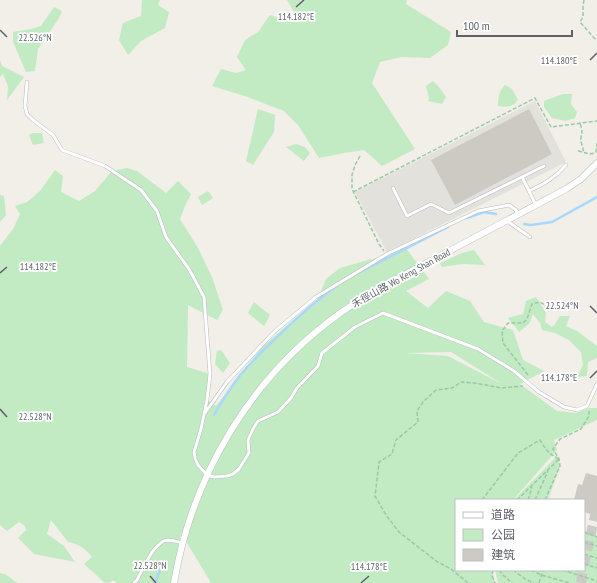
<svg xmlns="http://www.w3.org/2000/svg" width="597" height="583" viewBox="0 0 597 583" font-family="'PT Sans Narrow','Noto Sans SC',sans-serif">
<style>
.industrial{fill:#e2e1db}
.green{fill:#c2eac3;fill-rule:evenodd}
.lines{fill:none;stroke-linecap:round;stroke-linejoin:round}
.stream{stroke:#a9d8ff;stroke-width:2.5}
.building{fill:#cdcac4}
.trunk-tunnel{stroke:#ccccc7;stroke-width:10;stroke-dasharray:10 5;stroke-linecap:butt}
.service-casing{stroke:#b9bcc1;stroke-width:4}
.minor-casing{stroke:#b9bcc1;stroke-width:7}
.path{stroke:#99c9a8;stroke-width:1.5;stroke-dasharray:4 2;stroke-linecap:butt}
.service{stroke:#fff;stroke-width:3}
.minor{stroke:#fff;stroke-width:6}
.ticks{fill:none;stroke:#5e6268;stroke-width:1.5}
.labels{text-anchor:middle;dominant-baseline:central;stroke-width:3.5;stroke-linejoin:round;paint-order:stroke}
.street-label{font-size:10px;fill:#5e6268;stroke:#fff}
.ticks-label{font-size:10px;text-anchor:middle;fill:#5e6268;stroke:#fff;stroke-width:3.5;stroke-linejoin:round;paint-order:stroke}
</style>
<rect width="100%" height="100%" fill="#f1efe7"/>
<!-- industrial -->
<path class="industrial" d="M535,101L566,162L387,252L355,192Z"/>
<!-- green -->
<path class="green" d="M142,0H160L158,5L169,12L165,28L141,41L128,55L119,40L123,23L141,16Z
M287,0H407L406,4L451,32L448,45L430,58L401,57L380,62L372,83L415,149L382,166L364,150L344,153L319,158L298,125L284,111L245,96L212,86L221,69L236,73L246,70L237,57L245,40L258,32L270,15L287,21L296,15Z
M54,7L62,11L59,18L38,49L35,71L26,72L13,42V32L31,29L41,26Z
M0,60L2,66L24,77L7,100L8,86L3,74L0,77Z
M433,81L439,87L446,97L442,104L428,101L429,97L426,86Z
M505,85L512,89L518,100C512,108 506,107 498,106C498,98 499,91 505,85Z
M563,94H572L571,104L577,112L575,118L566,121L552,118L544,107V101Z
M258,109L275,115L274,132L253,165L246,161Z
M33,133H42L44,143L33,145L29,135Z
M296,144L305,147L310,153L304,161L286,147Z
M127,168L137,171L166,193L178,181L191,194L185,206L180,219L198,248L212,277L223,310L217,320L188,305L187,367L210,374L198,434L207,400L216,406L262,347L318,299L326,279L340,268L368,260L387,256L405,247L429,279L406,291L428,308L446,291L470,301L484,322L513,330L523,360L544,371L520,384L557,411L576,413L588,408H597V420L554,440L557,450L513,500H456V570H492L495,583H210V581L181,533L172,583H117L113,580L109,583H105L84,564L92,557C84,548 80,544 68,542L51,520L47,534L64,546L75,562L34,554L18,538L26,530L25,526L19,522L7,531L0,525V246L13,229L20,214L15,206L27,202L40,191L55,170L63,176L61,192L79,201L95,191L112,171ZM451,352L499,382L500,383L448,356L405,353Z
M208,191L213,198L202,205L198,197Z
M0,195L4,196L6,215L0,222Z
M474,250L485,265L463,264L442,267L440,263L462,253Z
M536,297L546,313L545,322L552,327L555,324L560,316H570L566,326L577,331L597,346V358L588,362L587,376L577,377L583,365L581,352L569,340L555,333L542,330L540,323L533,314L529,324L519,332L508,318L523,314L526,301Z
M254,302L270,315L264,326L248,313Z
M221,350L230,363L223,373L215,364L217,351Z
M557,456L560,466L548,500H514Z
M584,531L597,535V583H498L495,570H584Z
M0,573C11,575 9,579 18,583H0Z"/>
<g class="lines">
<!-- stream -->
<path class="stream" d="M467,218L484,212L496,214
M524,224L531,225L552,222L597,197
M358,273L448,227
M214,415C222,401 231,387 241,374C250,364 259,354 269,345C290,324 312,303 337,286
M155,583L161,568"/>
</g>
<!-- building -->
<path class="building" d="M529,109L552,154L455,205L431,160Z
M586,473L597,476V516L584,512V500H574L578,484L582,485Z"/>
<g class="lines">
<!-- trunk-tunnel -->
<path class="trunk-tunnel" d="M584,565L597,507
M581,583L583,570"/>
<defs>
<path id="service" d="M27,82L25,106L27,114L33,120L53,135L62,150L105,166L141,190L157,211L166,237L189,269L204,297L210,374L207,400L201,429L194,452L195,458L198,465L207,475L214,477L227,476L233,474L239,469L249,453L248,440L253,429L258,421L278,412L291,398L297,388L318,366L322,353L355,327L383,313L478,349L514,371L539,392L564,407L577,410L587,406L597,384
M522,177L536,205
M393,188L407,216L431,204L449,213L544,166
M529,191C544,184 555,178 566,165
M507,221L530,237
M205,413L227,382L243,365L274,332L316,297L387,254L478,211L509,205L516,210L518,214
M134,583L137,580C143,569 154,542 167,540C172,540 178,542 183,543"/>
<path id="minor" d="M174,583C192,476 250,378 339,314C370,292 404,275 438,257C481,234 523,212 566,189L581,179L597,163"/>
</defs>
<!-- service casing -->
<use href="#service" class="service-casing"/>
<!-- minor casing -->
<use href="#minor" class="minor-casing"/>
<!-- path -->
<path class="path" d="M584,0L583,6V17L580,22L594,38L597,40
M580,124C583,131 582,131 581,138C580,143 584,146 583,152
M578,151C584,152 590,156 596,152L597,143
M360,156L355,165L352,175V189L379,244L384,251
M353,192L535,98L551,127L597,121
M528,375L503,343L502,331L508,323H523L527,319L532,304L540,302L551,309L568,308
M482,500L518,453L540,440C546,450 549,454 559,459
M517,500L559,459
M528,500L532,487
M535,500L548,471
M545,500L560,466L559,459L553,449L560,439L581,429L589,416V411
M584,532L597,537
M584,542L597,546
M584,554L597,558
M584,564L597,568
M493,570L492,576L495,583
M499,570L503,575L512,583
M513,570L525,579L534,583
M531,570L541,575L570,583
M562,570L597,581
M468,583L451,569L436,561L399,532L386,515L375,496L379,462L392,454L396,440L418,422L417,411L423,402L436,390L452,388L461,382L474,383L502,388L523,386
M539,583L543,570"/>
<!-- service -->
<use href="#service" class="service"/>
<!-- minor -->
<use href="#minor" class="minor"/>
</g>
<!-- ticks -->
<path class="ticks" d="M296,7L304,0M0,30L7,37M590,60L597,53M0,273L7,267M590,306L597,313M590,378L597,371M0,409L7,417M150,576L156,583M361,583L369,576"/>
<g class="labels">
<!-- street labels -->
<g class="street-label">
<text transform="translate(401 278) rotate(-29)">禾徑山路 Wo Keng Shan Road</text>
</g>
</g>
<g class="ticks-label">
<text x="296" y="20">114.182°E</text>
<text x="35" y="41">22.526°N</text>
<text x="559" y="64">114.180°E</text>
<text x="38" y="270">114.182°E</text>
<text x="562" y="309">22.524°N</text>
<text x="559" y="381">114.178°E</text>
<text x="35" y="420">22.528°N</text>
<text x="150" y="569">22.528°N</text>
<text x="369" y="570">114.178°E</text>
</g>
<!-- legend -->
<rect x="455" y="499" width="130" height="72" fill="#ffffff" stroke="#bfc0c3"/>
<rect x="463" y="512" width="20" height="6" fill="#ffffff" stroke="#bfc0c3"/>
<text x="491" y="519" font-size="12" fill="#5e6268">道路</text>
<rect x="463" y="529" width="20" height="12" fill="#c2eac3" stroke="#bfc0c3"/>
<text x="491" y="539" font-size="12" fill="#5e6268">公园</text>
<rect x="463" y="549" width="20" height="12" fill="#cdcac4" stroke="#bfc0c3"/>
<text x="491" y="559" font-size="12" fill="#5e6268">建筑</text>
<!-- scale -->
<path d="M457 30v6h115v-6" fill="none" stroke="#5e6268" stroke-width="2"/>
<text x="463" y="30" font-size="12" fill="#5e6268" stroke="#ffffff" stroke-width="3" paint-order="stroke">100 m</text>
</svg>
